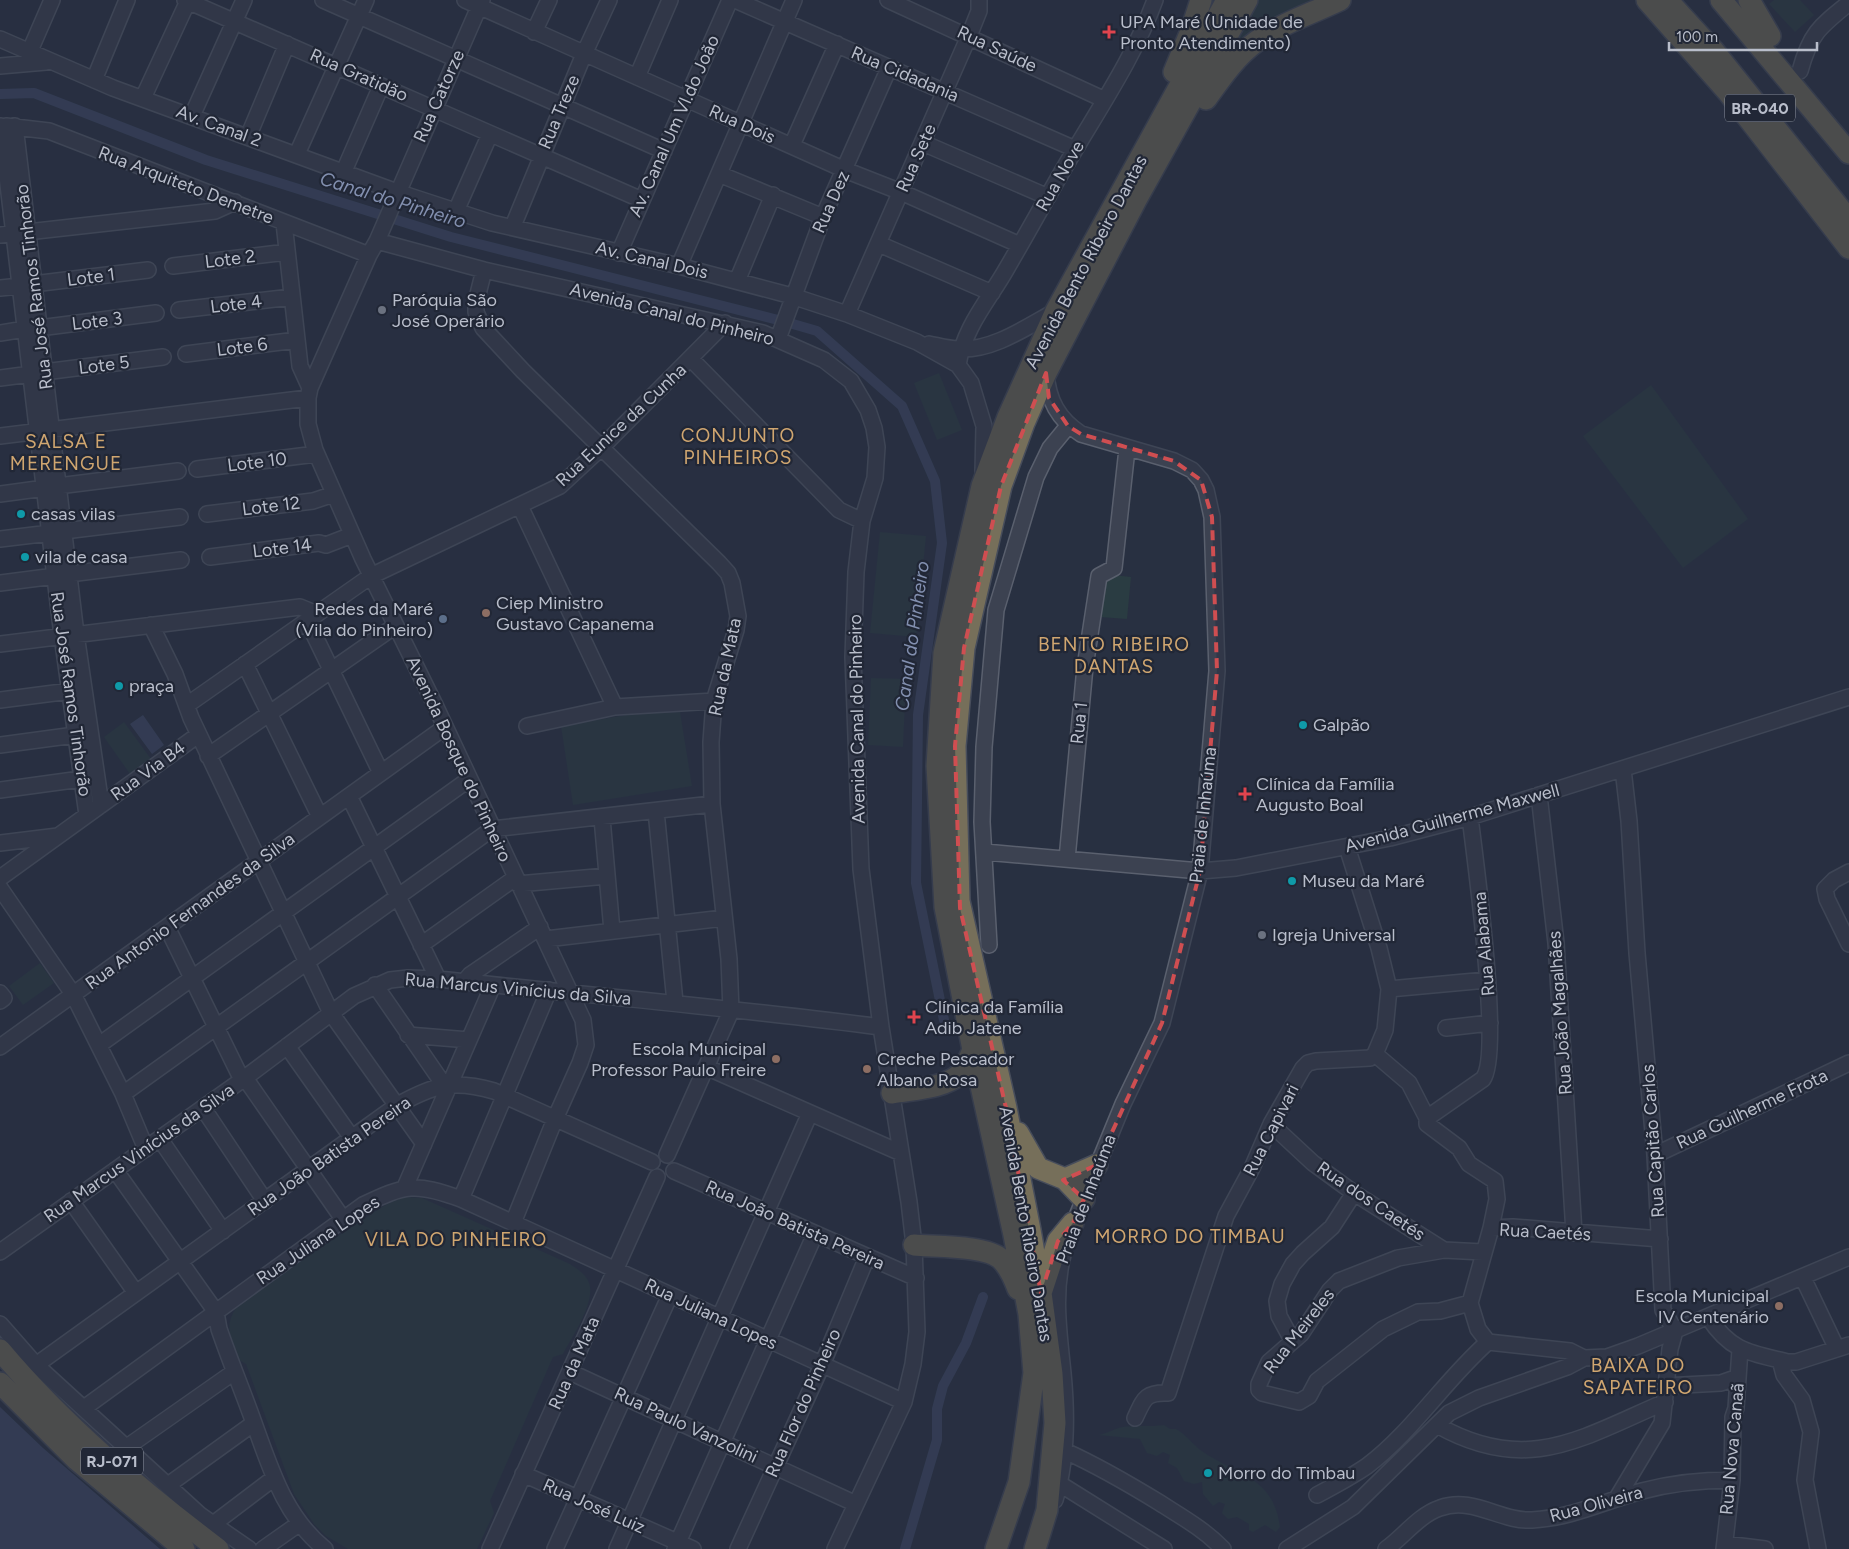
<svg xmlns="http://www.w3.org/2000/svg" width="1849" height="1549" viewBox="0 0 1849 1549" font-family="Figtree,sans-serif">
<style>
.green{fill:#2a3c42}
.water{fill:#404b69}
.lines{fill:none;stroke-linecap:round;stroke-linejoin:round}
.canal{stroke:#404b69;stroke-width:10}
.minor-casing{stroke:#5a606e;stroke-width:18}
.highway-casing{stroke:#474d5b;stroke-width:24}
.minor{stroke:#3c4251;stroke-width:15}
.highway{stroke:#766f5a;stroke-width:21}
.marked{fill:none;stroke:#cf4e51;stroke-width:4;stroke-dasharray:10 6;stroke-linejoin:round}
.health-dot{fill:#e0444e;stroke:#212736;stroke-width:2}
.worship-dot{fill:#6b7280;stroke:#212736;stroke-width:2}
.culture-dot{fill:#0f9aa8;stroke:#212736;stroke-width:2}
.education-dot{fill:#8d6e63;stroke:#212736;stroke-width:2}
.service-dot{fill:#5c6f8a;stroke:#212736;stroke-width:2}
.labels{text-anchor:middle;dominant-baseline:central;stroke-width:4.5;stroke-linejoin:round;paint-order:stroke}
.shield{fill:#212736;stroke:#8b919e;stroke-width:1}
.shield-label{font-size:16px;font-weight:bold;fill:#b9becb}
.poi-label{font-size:18px;fill:#b9becb;stroke:#212736;text-anchor:start}
.street-label{font-size:18px;fill:#b9becb;stroke:#212736}
.water-label{font-size:19px;font-style:italic;fill:#8390b0;stroke:#212736}
.neighbourhood-label{font-size:19px;letter-spacing:1px;fill:#d0a670;stroke:#212736}
</style>
<rect width="100%" height="100%" fill="#283041"/>
<!-- green -->
<path class="green" d="M1258,0H1327L1213,79Z
M1774,0H1800L1814,15L1795,32L1769,4Z
M939,373L962,430L937,440L914,383Z
M1651,385L1748,519L1683,568L1583,436Z
M880,532L926,536L916,637L870,633Z
M1104,574L1131,577L1127,619L1100,617Z
M871,678L906,679L903,747L868,745Z
M679,706L692,786L573,805L561,726Z
M124,722L151,759L130,774L104,737Z
M40,963L54,983L23,1005L9,986Z
M401,1197L422,1198L570,1264C577,1269 586,1274 589,1283C596,1302 572,1337 563,1354L553,1357L490,1501L494,1513L477,1549H348L326,1536L314,1524L294,1494L246,1364L236,1358C227,1331 224,1317 247,1296L382,1207Z
M1164,1425L1170,1429H1176C1185,1434 1191,1442 1199,1449C1234,1475 1273,1474 1280,1527L1276,1532L1265,1525L1253,1532L1249,1530V1524L1237,1517L1228,1519L1222,1513L1225,1504L1219,1502L1213,1506L1203,1494L1202,1482L1194,1484L1184,1481L1177,1468L1168,1463L1170,1455L1163,1452L1157,1456L1147,1453L1140,1439L1099,1435C1109,1433 1115,1428 1123,1427C1133,1425 1151,1427 1164,1425Z"/>
<!-- water -->
<path class="water" d="M143,715L164,745L152,754L130,724Z
M0,1407L43,1448L160,1549H0Z"/>
<g class="lines">
<!-- canal -->
<path class="canal" d="M0,94L34,93L206,160L451,237L782,321
M786,322L817,331L902,406L935,481L942,543L918,715L916,883L944,1020
M905,1549L937,1440V1409L943,1386L966,1343L983,1297"/>
<defs>
<path id="minor" d="M185,0L642,200
M323,0L664,151
M465,0L845,170L901,192L1020,245
M482,0L377,241L369,255L310,388L308,398V424L315,450L363,559L435,705L583,1020L586,1045L580,1063L555,1119L513,1223
M735,0L1075,149
M888,0L1105,100
M534,32L549,0
M0,39L113,88L397,192L492,223L679,266L792,296L847,314L917,342L958,365L971,383L984,426L983,472
M29,53L52,0
M0,66L46,62
M1800,71C1810,34 1819,27 1849,3
M637,77L670,0
M94,80L127,0
M143,98L188,1
M192,116L244,0
M1,126L62,636L87,815
M6,126L49,131L369,255
M15,126L76,634L101,805
M248,137L287,44
M923,143L1048,197
M792,145L837,44
M297,154L366,0
M344,171L381,86
M719,174L823,217
M456,211L490,134
M284,223L300,366L310,388
M513,226L584,54L609,0
M0,235L215,211L235,202
M377,241L484,270L763,333L824,360L851,381L868,410L874,428L877,447L875,478L862,521L856,572L853,657L861,869L881,1027L909,1202L914,1245L917,1332L913,1364L904,1402L835,1549
M879,244L992,293
M619,253L730,0
M173,266L287,252
M679,266L794,0
M484,270L476,302V312L483,328L523,371L719,563L728,573L732,583L738,616L736,630L714,701L711,742L712,804L729,959L731,1011L667,1155
M737,281L773,195
M33,284L148,270
M0,288L20,286
M179,310L292,297
M847,314L969,36L979,11V0
M39,328L156,313
M0,333L25,329
M778,339L823,217L889,68
M929,344C939,346 949,349 959,349C993,351 1028,326 1056,311
M186,354L297,340
M691,359L839,510L862,521
M958,365C964,327 989,300 1007,268C1031,227 1054,184 1079,143C1106,98 1137,50 1155,0
M44,372L163,357
M1046,373C1048,400 1058,419 1081,434L1174,461L1192,470L1201,480L1206,490L1212,517L1217,671L1200,871L1162,1023L1123,1104L1070,1233
M0,378L31,374
M0,436L308,398
M197,469L316,454
M58,486L178,471
M0,494L45,488
M520,506L615,707L714,701
M207,514L313,501L334,494
M64,531L180,517
M0,539L50,533
M210,557L319,543L326,545L352,535
M69,574L181,560
M0,583L55,576
M307,620L381,773
M151,625L175,674L191,718L331,1013L424,1144
M0,644L300,607L317,614
M245,664L320,817
M0,700L70,691
M187,705L371,576L560,486L601,448L725,323
M527,726L615,707
M0,745L75,735
M208,756L395,626
M0,790L81,779
M1539,795L1556,943L1574,1233
M349,796L438,979
M656,811L675,1002
M602,818L612,931
M0,843L58,836
M985,852L1200,871L1236,868L1390,838L1470,817L1849,697
M1067,859L1085,667L1099,576L1114,568L1127,449
M1849,872L1834,880L1825,889L1827,899L1849,944
M0,878L198,735
M518,884L607,876
M0,888L73,994L123,1094L146,1149
M167,927L242,1080
M546,939L724,918
M421,945L515,878
M989,945L982,822L984,747L996,610L1036,477L1050,448L1068,426
M464,982L470,975L540,927
M375,985L444,1085
M1389,989L1487,980
M0,993L4,998L0,1001
M1446,1028L1490,1023
M408,1035L469,1040
M99,1045L468,780
M287,1046L352,1138
M0,1047L445,727
M1375,1054L1409,1083L1427,1118V1124L1459,1148L1469,1164L1495,1181L1497,1199L1491,1228
M706,1067L901,1153
M245,1078L343,1219
M123,1094L492,829L712,804
M203,1108L265,1201
M1427,1118L1483,1079C1502,1054 1475,858 1470,817
M1271,1124L1313,1163L1354,1193L1444,1250L1483,1252
M160,1139L223,1231
M1655,1155L1849,1063
M115,1170L216,1312L219,1329C230,1361 243,1392 254,1423C271,1470 285,1517 325,1549
M674,1171L916,1278
M405,1187L493,985
M461,1199L549,990
M71,1201L136,1293
M1444,1250L1398,1258L1339,1281L1330,1290L1301,1334L1269,1362L1259,1384V1390L1262,1393L1299,1402L1309,1396L1317,1381L1383,1329L1418,1312L1440,1311L1470,1303
M0,1252L242,1080L354,996L390,980L408,978L438,979C586,995 734,1008 881,1027
M1803,1278L1837,1349
M1709,1318C1731,1352 1751,1353 1788,1362H1796L1849,1345
M0,1324L36,1365L200,1515L249,1549
M1292,1340L1279,1316L1277,1301L1282,1284L1293,1264L1303,1253L1332,1227L1354,1193
M1488,1342L1478,1329L1470,1303L1491,1228L1513,1227L1660,1239
M1488,1342L1570,1351L1584,1358
M1780,1360L1784,1375L1802,1400L1811,1432L1805,1480L1818,1549
M36,1365L396,1106C433,1085 453,1079 494,1091L652,1162
M570,1372L856,1504
M1665,1386L1721,1383L1738,1377
M84,1408L363,1205C405,1185 415,1182 461,1199L904,1402
M1135,1418C1144,1399 1145,1392 1168,1393L1226,1216L1252,1168L1271,1124L1303,1068L1308,1063L1316,1061L1370,1058L1375,1054L1385,1030L1389,989L1379,948L1347,847
M1437,1425C1527,1476 1581,1438 1665,1402
M127,1447L234,1372
M1065,1451C1098,1466 1129,1484 1160,1503C1182,1517 1205,1530 1223,1549
M523,1474L693,1549
M1060,1484L1164,1549
M168,1485L254,1423
M1317,1495C1334,1486 1351,1477 1367,1466C1413,1431 1445,1380 1488,1342
M1617,1498L1662,1423L1670,1349L1675,1331L1663,1310L1655,1155L1637,953L1629,821L1623,769
M1055,1500C1067,1460 1067,1414 1063,1373C1059,1333 1053,1294 1063,1255
M212,1525L274,1478
M1725,1544L1765,1549
M263,1549L300,1523
M490,1549L657,1177
M555,1549L670,1295
M617,1549L810,1113
M675,1549L815,1234
M738,1549L822,1365L867,1257
M1287,1549L1353,1507L1449,1413L1479,1398L1567,1367L1584,1358L1607,1357L1638,1346L1849,1257
M1386,1549C1403,1537 1419,1515 1440,1508C1473,1496 1501,1522 1532,1520C1571,1518 1605,1501 1642,1491C1672,1483 1701,1480 1732,1480
M1724,1549L1732,1480L1733,1417L1736,1408L1740,1349"/>
<path id="highway" d="M1647,0L1728,92L1849,248
M1667,0L1713,50L1849,220
M1721,0L1849,153
M1749,0L1770,36
M1174,72L1191,31L1201,0
M1206,99C1221,78 1236,56 1257,41C1282,23 1313,13 1340,0
M892,1093C913,1089 943,1089 960,1074C966,1068 969,1058 973,1050
M1018,1133L1038,1168L1065,1179L1084,1199
M1065,1179L1097,1165
M914,1245C935,1247 986,1245 1001,1259C1009,1267 1014,1278 1018,1289
M1042,1290L1058,1241L1073,1223
M0,1350C63,1425 140,1490 218,1549
M0,1383L77,1460L184,1549
M996,1549L1019,1482L1034,1373L1029,1314L1014,1235L973,1050L945,907L937,766L944,653L982,486L1008,417L1056,311L1227,0
M1035,1549L1047,1510L1051,1467L1055,1423L1052,1374L1041,1293L1030,1230L1006,1108L959,901L955,746L964,648L1001,486L1024,423L1046,373L1136,200L1247,0"/>
</defs>
<!-- minor casing -->
<use href="#minor" class="minor-casing"/>
<!-- highway casing -->
<use href="#highway" class="highway-casing"/>
<!-- minor -->
<use href="#minor" class="minor"/>
<!-- highway -->
<use href="#highway" class="highway"/>
</g>
<!-- marked area -->
<path d="M0 0H1849V1549H0ZM1046,373L1049,398L1068,426L1081,434L1174,461L1201,480L1212,517L1217,671L1200,871L1162,1023L1097,1165L1063,1180L1084,1199L1073,1223L1058,1241L1041,1293L1006,1108L960,908L955,746L964,648L1001,486Z" fill="#283041" fill-opacity=".55" fill-rule="evenodd"/>
<path class="marked" d="M1046,373L1049,398L1068,426L1081,434L1174,461L1201,480L1212,517L1217,671L1200,871L1162,1023L1097,1165L1063,1180L1084,1199L1073,1223L1058,1241L1041,1293L1006,1108L960,908L955,746L964,648L1001,486Z"/>
<!-- markers -->
<g class="health-dot">
<path d="M1106.5 24.5h5v5h5v5h-5v5h-5v-5h-5v-5h5z"/>
<path d="M1242.5 786.5h5v5h5v5h-5v5h-5v-5h-5v-5h5z"/>
<path d="M911.5 1009.5h5v5h5v5h-5v5h-5v-5h-5v-5h5z"/>
</g>
<g class="worship-dot">
<circle cx="382" cy="310" r="5"/>
<circle cx="1262" cy="935" r="5"/>
</g>
<g class="culture-dot">
<circle cx="21" cy="514" r="5"/>
<circle cx="25" cy="557" r="5"/>
<circle cx="119" cy="686" r="5"/>
<circle cx="1303" cy="725" r="5"/>
<circle cx="1292" cy="881" r="5"/>
<circle cx="1208" cy="1473" r="5"/>
</g>
<g class="education-dot">
<circle cx="486" cy="613" r="5"/>
<circle cx="776" cy="1059" r="5"/>
<circle cx="867" cy="1069" r="5"/>
<circle cx="1779" cy="1306" r="5"/>
</g>
<circle class="service-dot" cx="443" cy="619" r="5"/>
<g class="labels">
<!-- shield labels -->
<g class="shield">
<rect x="1725" y="94.5" width="70" height="27" rx="4"/>
<rect x="81" y="1447.5" width="62" height="27" rx="4"/>
</g>
<g class="shield-label">
<text x="1760" y="108">BR-040</text>
<text x="112" y="1461">RJ-071</text>
</g>
<!-- poi labels -->
<g class="poi-label">
<text x="1120" y="22">UPA Maré (Unidade de<tspan x="1120" dy="21">Pronto Atendimento)</tspan></text>
<text x="392" y="300">Paróquia São<tspan x="392" dy="21">José Operário</tspan></text>
<text x="31" y="514">casas vilas</text>
<text x="35" y="557">vila de casa</text>
<text x="496" y="603">Ciep Ministro<tspan x="496" dy="21">Gustavo Capanema</tspan></text>
<text x="433" y="609" text-anchor="end">Redes da Maré<tspan x="433" dy="21">(Vila do Pinheiro)</tspan></text>
<text x="129" y="686">praça</text>
<text x="1313" y="725">Galpão</text>
<text x="1256" y="784">Clínica da Família<tspan x="1256" dy="21">Augusto Boal</tspan></text>
<text x="1302" y="881">Museu da Maré</text>
<text x="1272" y="935">Igreja Universal</text>
<text x="925" y="1007">Clínica da Família<tspan x="925" dy="21">Adib Jatene</tspan></text>
<text x="766" y="1049" text-anchor="end">Escola Municipal<tspan x="766" dy="21">Professor Paulo Freire</tspan></text>
<text x="877" y="1059">Creche Pescador<tspan x="877" dy="21">Albano Rosa</tspan></text>
<text x="1769" y="1296" text-anchor="end">Escola Municipal<tspan x="1769" dy="21">IV Centenário</tspan></text>
<text x="1218" y="1473">Morro do Timbau</text>
</g>
<!-- street labels -->
<g class="street-label">
<text transform="translate(997 49) rotate(25)">Rua Saúde</text>
<text transform="translate(905 74) rotate(23)">Rua Cidadania</text>
<text transform="translate(359 75) rotate(24)">Rua Gratidão</text>
<text transform="translate(439 96) rotate(-66)">Rua Catorze</text>
<text transform="translate(559 112) rotate(-67)">Rua Treze</text>
<text transform="translate(742 124) rotate(24)">Rua Dois</text>
<text transform="translate(219 126) rotate(20)">Av. Canal 2</text>
<text transform="translate(674 126) rotate(-66)">Av. Canal Um Vl.do João</text>
<text transform="translate(916 158) rotate(-66)">Rua Sete</text>
<text transform="translate(1060 176) rotate(-60)">Rua Nove</text>
<text transform="translate(186 185) rotate(21)">Rua Arquiteto Demetre</text>
<text transform="translate(831 202) rotate(-66)">Rua Dez</text>
<text transform="translate(230 259) rotate(-7)">Lote 2</text>
<text transform="translate(652 260) rotate(13)">Av. Canal Dois</text>
<text transform="translate(1086 262) rotate(-62)">Avenida Bento Ribeiro Dantas</text>
<text transform="translate(91 277) rotate(-7)">Lote 1</text>
<text transform="translate(34 287) rotate(-97)">Rua José Ramos Tinhorão</text>
<text transform="translate(236 304) rotate(-7)">Lote 4</text>
<text transform="translate(672 314) rotate(14)">Avenida Canal do Pinheiro</text>
<text transform="translate(97 321) rotate(-7)">Lote 3</text>
<text transform="translate(242 347) rotate(-7)">Lote 6</text>
<text transform="translate(104 365) rotate(-7)">Lote 5</text>
<text transform="translate(621 425) rotate(-43)">Rua Eunice da Cunha</text>
<text transform="translate(257 462) rotate(-7)">Lote 10</text>
<text transform="translate(271 506) rotate(-7)">Lote 12</text>
<text transform="translate(282 548) rotate(-7)">Lote 14</text>
<text transform="translate(725 667) rotate(-78)">Rua da Mata</text>
<text transform="translate(71 694) rotate(82)">Rua José Ramos Tinhorão</text>
<text transform="translate(857 719) rotate(-91)">Avenida Canal do Pinheiro</text>
<text transform="translate(1079 723) rotate(-84)">Rua 1</text>
<text transform="translate(459 759) rotate(65)">Avenida Bosque do Pinheiro</text>
<text transform="translate(148 771) rotate(-36)">Rua Via B4</text>
<text transform="translate(1203 815) rotate(-84)">Praia de Inhaúma</text>
<text transform="translate(1452 818) rotate(-15)">Avenida Guilherme Maxwell</text>
<text transform="translate(190 911) rotate(-36)">Rua Antonio Fernandes da Silva</text>
<text transform="translate(1484 944) rotate(-95)">Rua Alabama</text>
<text transform="translate(518 989) rotate(5)">Rua Marcus Vinícius da Silva</text>
<text transform="translate(1560 1013) rotate(-94)">Rua João Magalhães</text>
<text transform="translate(1752 1109) rotate(-25)">Rua Guilherme Frota</text>
<text transform="translate(1271 1130) rotate(-63)">Rua Capivari</text>
<text transform="translate(1653 1141) rotate(-94)">Rua Capitão Carlos</text>
<text transform="translate(139 1153) rotate(-35)">Rua Marcus Vinícius da Silva</text>
<text transform="translate(329 1156) rotate(-35)">Rua João Batista Pereira</text>
<text transform="translate(1086 1199) rotate(-69)">Praia de Inhaúma</text>
<text transform="translate(1371 1201) rotate(34)">Rua dos Caetés</text>
<text transform="translate(1026 1224) rotate(80)">Avenida Bento Ribeiro Dantas</text>
<text transform="translate(795 1225) rotate(24)">Rua João Batista Pereira</text>
<text transform="translate(1545 1232) rotate(3)">Rua Caetés</text>
<text transform="translate(318 1240) rotate(-34)">Rua Juliana Lopes</text>
<text transform="translate(711 1314) rotate(25)">Rua Juliana Lopes</text>
<text transform="translate(1299 1331) rotate(-52)">Rua Meireles</text>
<text transform="translate(574 1363) rotate(-66)">Rua da Mata</text>
<text transform="translate(803 1403) rotate(-66)">Rua Flor do Pinheiro</text>
<text transform="translate(686 1425) rotate(25)">Rua Paulo Vanzolini</text>
<text transform="translate(1732 1449) rotate(-85)">Rua Nova Canaã</text>
<text transform="translate(1596 1504) rotate(-15)">Rua Oliveira</text>
<text transform="translate(594 1506) rotate(24)">Rua José Luiz</text>
</g>
<!-- water labels -->
<g class="water-label">
<text transform="translate(393 200) rotate(17)">Canal do Pinheiro</text>
<text transform="translate(912 636) rotate(-82)">Canal do Pinheiro</text>
</g>
<!-- neighbourhood labels -->
<g class="neighbourhood-label">
<text x="738" y="435">CONJUNTO<tspan x="738" dy="22">PINHEIROS</tspan></text>
<text x="66" y="441">SALSA E<tspan x="66" dy="22">MERENGUE</tspan></text>
<text x="1114" y="644">BENTO RIBEIRO<tspan x="1114" dy="22">DANTAS</tspan></text>
<text x="1190" y="1236">MORRO DO TIMBAU</text>
<text x="456" y="1239">VILA DO PINHEIRO</text>
<text x="1638" y="1365">BAIXA DO<tspan x="1638" dy="22">SAPATEIRO</tspan></text>
</g>
</g>
<!-- scale -->
<path d="M1669 42v8h148v-8" fill="none" stroke="#b9becb" stroke-width="2.5"/>
<text x="1676" y="42" font-size="15" fill="#b9becb" stroke="#212736" stroke-width="4" paint-order="stroke">100 m</text>
</svg>
